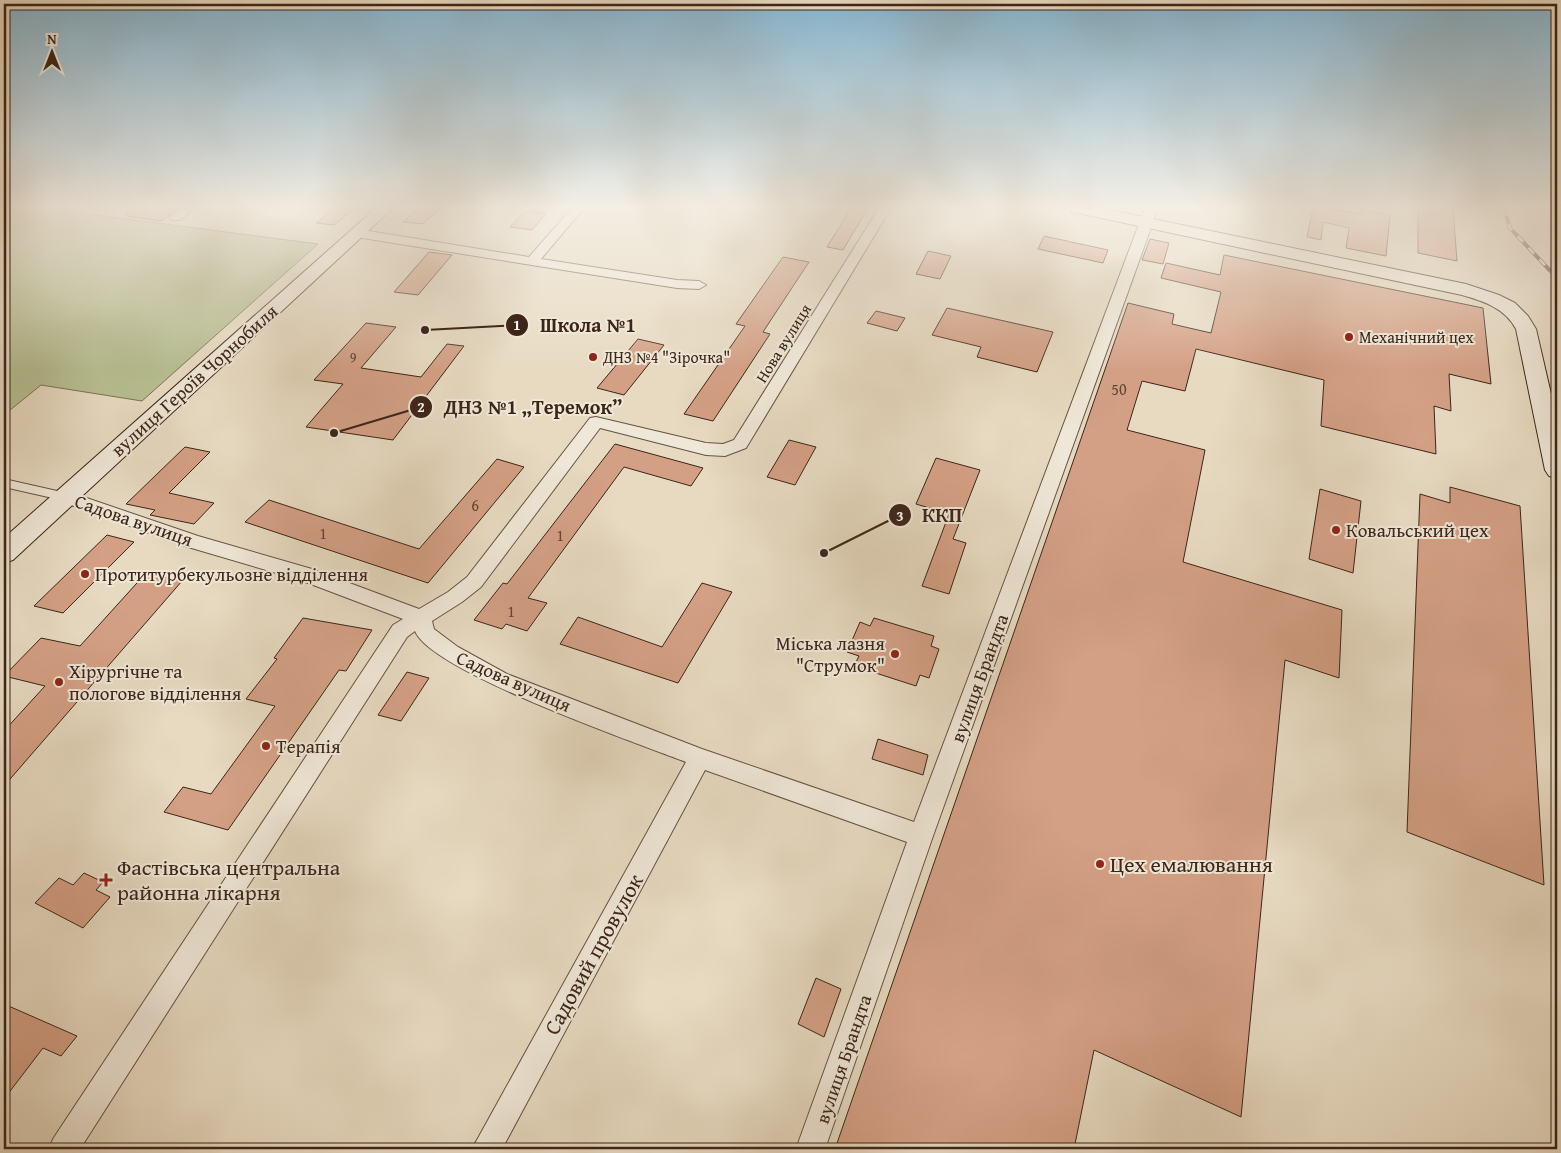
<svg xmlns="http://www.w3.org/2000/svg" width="1561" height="1153" viewBox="0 0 1561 1153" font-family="'Gentium Book Plus',serif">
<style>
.green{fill:#b7bf92;stroke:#7a7255}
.building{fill:#d4a085;stroke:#3c2518}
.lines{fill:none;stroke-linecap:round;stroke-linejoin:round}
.pedestrian-casing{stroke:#675242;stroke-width:2}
.minor-casing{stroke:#675242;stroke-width:2}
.secondary-casing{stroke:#3c2518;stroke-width:2}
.pedestrian{fill:#efe7d7;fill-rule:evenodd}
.minor{fill:#efe7d7;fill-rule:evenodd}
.secondary{fill:#efe7d7;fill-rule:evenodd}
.rail-casing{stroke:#3c2518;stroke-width:4}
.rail{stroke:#efe7d7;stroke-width:2.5;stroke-dasharray:8;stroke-linecap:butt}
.poi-dot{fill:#8f2418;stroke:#efe7d7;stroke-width:2}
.labels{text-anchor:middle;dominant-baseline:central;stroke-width:4;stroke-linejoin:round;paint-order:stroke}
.far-number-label{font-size:14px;fill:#624433}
.far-poi-label{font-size:16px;fill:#3c2518;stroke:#efe7d7;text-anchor:start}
.far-street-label{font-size:16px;fill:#3c2518;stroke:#efe7d7}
.number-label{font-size:16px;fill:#624433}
.street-label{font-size:19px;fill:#3c2518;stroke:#efe7d7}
.poi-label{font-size:19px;fill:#3c2518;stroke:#efe7d7;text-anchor:start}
.near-poi-label{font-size:22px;fill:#3c2518;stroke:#efe7d7;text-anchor:start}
.near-street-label{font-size:22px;fill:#3c2518;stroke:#efe7d7}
.leader{fill:none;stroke:#3c2518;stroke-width:2}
.callout-dot{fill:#3c2518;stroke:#efe7d7;stroke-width:2}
.mark-label{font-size:15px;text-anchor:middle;font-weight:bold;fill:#fff}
.callout-label{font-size:20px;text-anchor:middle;font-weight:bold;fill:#3c2518;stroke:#efe7d7;stroke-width:4;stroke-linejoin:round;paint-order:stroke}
</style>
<rect width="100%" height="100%" fill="#e7dac1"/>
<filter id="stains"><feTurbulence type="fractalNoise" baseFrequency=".004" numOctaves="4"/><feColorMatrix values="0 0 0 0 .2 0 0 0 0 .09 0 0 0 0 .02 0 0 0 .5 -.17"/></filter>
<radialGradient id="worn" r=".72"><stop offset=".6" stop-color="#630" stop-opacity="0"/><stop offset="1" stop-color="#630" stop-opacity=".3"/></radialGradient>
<!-- green -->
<path class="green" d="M4,208H42L318,244L142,401L41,385L4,415Z"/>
<!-- building -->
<path class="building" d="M127,208H179L161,221L126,216Z
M334,208H355L334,225L316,223Z
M418,208H441L423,224L403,222Z
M851,208H868L843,250L827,247Z
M1313,208H1327L1360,214L1361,209L1390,215L1386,256L1346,248L1349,228L1323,222L1321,240L1307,237Z
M1418,208H1453L1457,261L1418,253Z
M528,211L546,213L532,230L510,227L523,213Z
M1044,236L1108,250L1103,263L1038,249Z
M1150,239L1169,243L1163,264L1142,260Z
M928,251L951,256L940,279L916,274Z
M429,252L452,255L418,295L394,292Z
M1224,255L1483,308L1491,384L1449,374L1451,411L1434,406L1436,454L1321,426L1324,380L1196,349L1185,391L1142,381L1127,430L1205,450L1183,562L1342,610L1339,678L1285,660L1241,1117L1094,1050L1074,1149H835L1128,303L1174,314L1172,324L1211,333L1221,292L1161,278L1166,263L1220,275Z
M783,257L809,262L763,332L770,334L713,421L684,414L745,326L736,324Z
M947,308L1053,332L1037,372L977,357L981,347L932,335Z
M876,311L905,318L897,331L867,323Z
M366,323L396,327L361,368L421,377L447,344L464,346L393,440L306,427L343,384L314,380Z
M638,339L664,345L624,395L597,388Z
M789,440L816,447L795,485L767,477Z
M615,444L703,468L691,486L624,467L528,598L547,603L527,631L506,624L502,629L474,620L503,583L507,584Z
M185,447L210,452L169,493L214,503L194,524L150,515L155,510L126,504Z
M936,458L980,470L953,539L966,543L949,594L922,586L949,514L916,504Z
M497,459L524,467L428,583L245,522L269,500L419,549Z
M1450,487L1520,506L1544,885L1407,832L1420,494L1450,503Z
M1320,489L1361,501L1353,573L1309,559Z
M107,535L134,542L63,613L34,606Z
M146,573L182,581L4,786V731L45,686L4,676L41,638L80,646Z
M702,583L732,592L678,683L560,644L578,617L662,647Z
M303,618L372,630L346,671L339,670L228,830L164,812L183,787L211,794L275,706L246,699L277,659L274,658Z
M874,618L934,636L931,646L939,649L929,678L920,675L916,686L854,666L859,656L847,652L860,622L870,626Z
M407,672L429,678L401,721L378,715Z
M878,739L928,755L923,775L872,759Z
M84,873L103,882L96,890L110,897L83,928L35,903L59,878L73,885Z
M816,978L841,989L824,1037L798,1024Z
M4,1004L77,1036L61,1056L43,1048L4,1099Z"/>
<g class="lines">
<defs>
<path id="pedestrian" d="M4,479L66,493L70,494L72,497L70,500L66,501L4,487Z"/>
<path id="minor" d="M182,208H195L180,220H172L170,217Z
M572,208H584L541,259L677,280L699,281L706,285L699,289L677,288L356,237L350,233L356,229L529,257Z
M879,208H891L746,448L725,456L706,455L600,428L481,587L462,602L432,621L434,629L458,647L507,674L702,749L914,822L1145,208H1157L1153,222L933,836L825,1149H796L907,842L705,770L502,1149H472L686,762C639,744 430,671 415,631L407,637L80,1149H49L53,1139L393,625L403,619L300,580L188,547L60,501L57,497L60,493L66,491L72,493L198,536L312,569L419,609L448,592L467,577L590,418L596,417L706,443L723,444L734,440Z"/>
<path id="secondary" d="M376,208H393L13,560L4,563V538Z
M1070,208H1100L1466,284L1499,295L1515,303L1528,316L1536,329L1557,420V478L1549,476L1545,470L1516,329C1505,308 1483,301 1462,295L1078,213L1072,212Z"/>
</defs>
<!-- pedestrian casing -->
<use href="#pedestrian" class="pedestrian-casing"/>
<!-- minor casing -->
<use href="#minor" class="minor-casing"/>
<!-- secondary casing -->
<use href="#secondary" class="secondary-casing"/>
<!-- pedestrian -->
<use href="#pedestrian" class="pedestrian"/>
<!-- minor -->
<use href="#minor" class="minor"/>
<!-- secondary -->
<use href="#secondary" class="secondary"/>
<defs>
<path id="rail" d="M1504,208L1510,228L1557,278"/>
</defs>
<!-- rail casing -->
<use href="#rail" class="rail-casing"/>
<!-- rail -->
<use href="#rail" class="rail"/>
</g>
<!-- sky -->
<linearGradient id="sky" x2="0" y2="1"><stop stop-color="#87b7d2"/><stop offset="0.56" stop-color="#f4eee3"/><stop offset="1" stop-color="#f4eee3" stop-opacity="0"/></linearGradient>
<rect width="1561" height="369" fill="url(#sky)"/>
<!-- markers -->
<g class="poi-dot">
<circle cx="1349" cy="337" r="5"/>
<circle cx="593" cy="357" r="5"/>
<circle cx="1336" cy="530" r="5"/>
<circle cx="85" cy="574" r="5"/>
<circle cx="895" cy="654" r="5"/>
<circle cx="59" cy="682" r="5"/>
<circle cx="266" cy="746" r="5"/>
<circle cx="1100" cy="864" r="5"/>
<path d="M103.5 872.5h5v5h5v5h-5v5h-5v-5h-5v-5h5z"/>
</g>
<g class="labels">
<!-- far-number labels -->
<g class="far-number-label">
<text x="353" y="357">9</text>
</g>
<!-- far-poi labels -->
<g class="far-poi-label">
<text x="1359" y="337">Механічний цех</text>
<text x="603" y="357">ДНЗ №4 "Зірочка"</text>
</g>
<!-- far-street labels -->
<g class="far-street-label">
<text transform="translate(783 343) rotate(-58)">Нова вулиця</text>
</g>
<!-- number labels -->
<g class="number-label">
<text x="1119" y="389">50</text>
<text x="475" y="505">6</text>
<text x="323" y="533">1</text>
<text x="560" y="535">1</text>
<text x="511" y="611">1</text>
</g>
<!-- street labels -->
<g class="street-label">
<text transform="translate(194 380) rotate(-42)">вулиця Героїв Чорнобиля</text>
<text transform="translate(134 520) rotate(19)">Садова вулиця</text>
<text transform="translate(979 678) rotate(-70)">вулиця Брандта</text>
<text transform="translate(514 681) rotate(24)">Садова вулиця</text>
<text transform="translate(843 1059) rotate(-71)">вулиця Брандта</text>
</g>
<!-- poi labels -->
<g class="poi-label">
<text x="1346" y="530">Ковальський цех</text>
<text x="95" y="574">Протитурбекульозне відділення</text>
<text x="885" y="643" text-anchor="end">Міська лазня<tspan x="885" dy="22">"Струмок"</tspan></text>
<text x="69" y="671">Хірургічне та<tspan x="69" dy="22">пологове відділення</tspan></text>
<text x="276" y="746">Терапія</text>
</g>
<!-- near-poi labels -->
<g class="near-poi-label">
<text x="1110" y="864">Цех емалювання</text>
<text x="117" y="867">Фастівська центральна<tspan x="117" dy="25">районна лікарня</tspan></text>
</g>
<!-- near-street labels -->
<g class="near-street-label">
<text transform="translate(593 954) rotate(-61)">Садовий провулок</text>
</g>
</g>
<!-- callouts -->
<path class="leader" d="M425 330L517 325M334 433L421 407M824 553L900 515"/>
<g class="callout-dot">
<circle cx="425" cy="330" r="5"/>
<circle cx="334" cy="433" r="5"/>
<circle cx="824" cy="553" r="5"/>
<circle cx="517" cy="325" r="12"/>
<circle cx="421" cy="407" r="12"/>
<circle cx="900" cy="515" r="12"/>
</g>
<g class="mark-label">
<text x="517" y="330">1</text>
<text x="421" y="412">2</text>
<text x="900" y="521">3</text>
</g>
<g class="callout-label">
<text x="588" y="332">Школа №1</text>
<text x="533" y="414">ДНЗ №1 „Теремок”</text>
<text x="942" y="522">ККП</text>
</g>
<!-- margin -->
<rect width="1561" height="1153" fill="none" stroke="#e7dac1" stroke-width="20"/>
<rect x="5" y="5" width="1551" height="1143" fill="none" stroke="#3c2518" stroke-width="2.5"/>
<rect x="10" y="10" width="1541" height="1133" fill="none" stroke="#3c2518"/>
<!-- north arrow -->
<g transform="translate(52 52)" stroke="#efe7d7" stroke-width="4" paint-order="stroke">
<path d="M0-4L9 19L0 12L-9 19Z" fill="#3c2518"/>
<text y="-8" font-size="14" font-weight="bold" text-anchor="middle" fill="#3c2518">N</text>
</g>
<rect width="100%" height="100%" filter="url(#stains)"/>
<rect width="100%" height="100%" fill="url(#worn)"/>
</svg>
